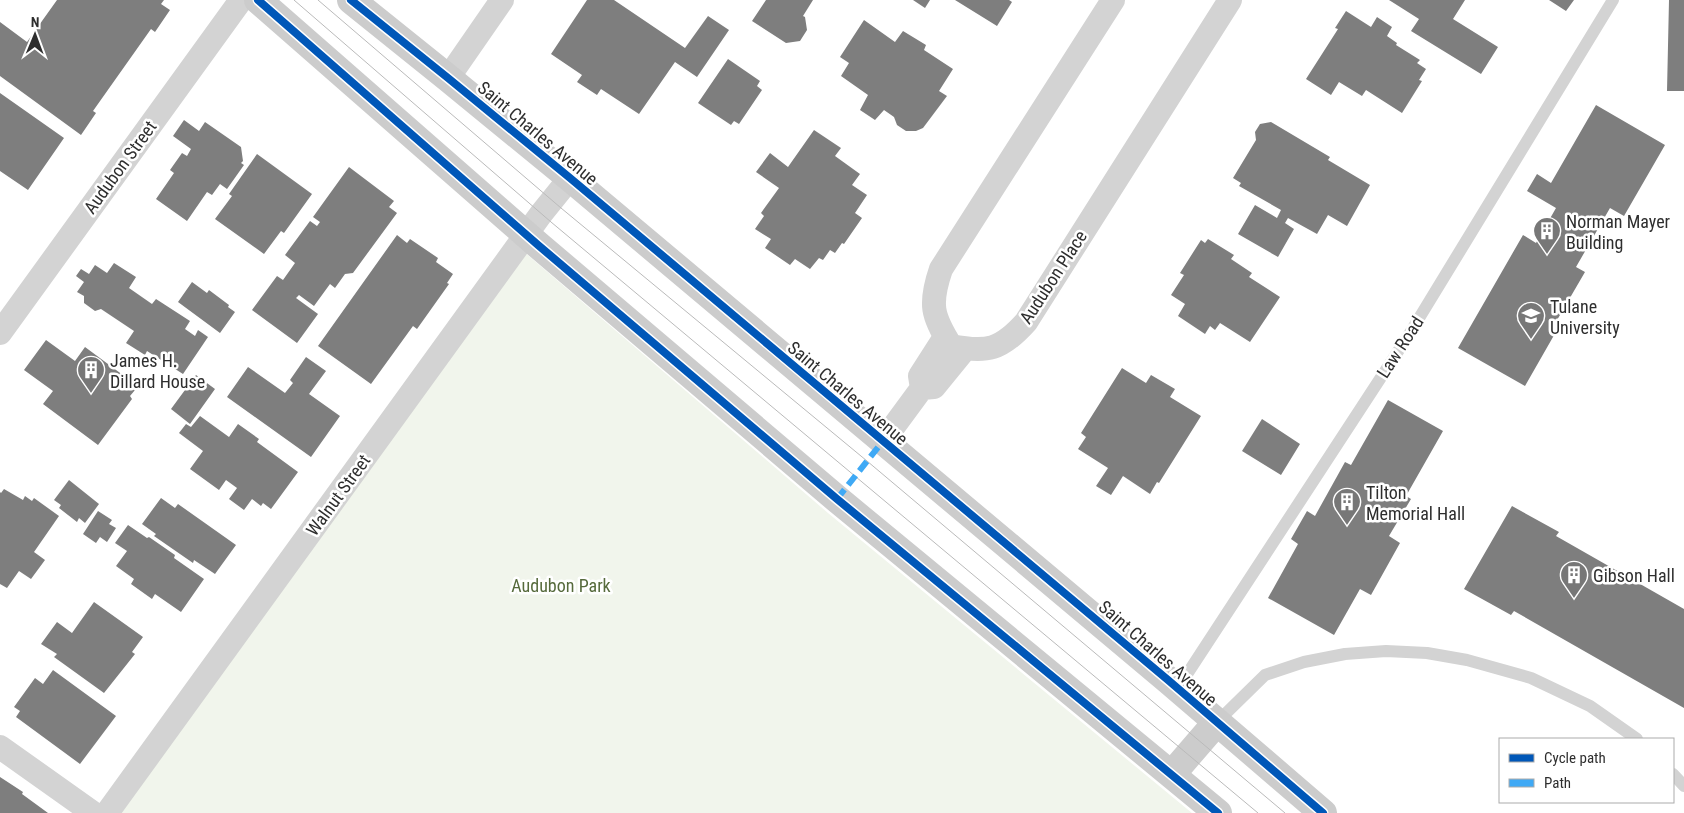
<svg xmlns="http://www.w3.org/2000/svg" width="1684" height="813" viewBox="0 0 1684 813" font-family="'Roboto Condensed',sans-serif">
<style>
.green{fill:#f1f5ec}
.building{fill:#7e7e7e}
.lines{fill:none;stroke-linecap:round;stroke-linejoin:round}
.lane{stroke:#d3d3d3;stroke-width:12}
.street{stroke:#d3d3d3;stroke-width:24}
.secondary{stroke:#ccc;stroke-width:28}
.tram{stroke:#bababa;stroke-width:1}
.quiet{stroke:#3fa9f5;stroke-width:6;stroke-dasharray:12 6;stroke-linecap:butt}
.cycleway-casing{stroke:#fff;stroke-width:11}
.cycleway{stroke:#0057b8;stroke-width:8}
.labels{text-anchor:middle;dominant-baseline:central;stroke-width:5;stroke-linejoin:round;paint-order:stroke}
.street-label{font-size:18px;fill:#2e2e2e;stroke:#fff}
.poi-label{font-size:18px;fill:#2e2e2e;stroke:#fff;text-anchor:start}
.park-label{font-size:18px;fill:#566a3c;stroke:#fff}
</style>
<rect width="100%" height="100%" fill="#fff"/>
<!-- green -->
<path class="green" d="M523,251L828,513L1192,813H111Z"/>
<!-- building -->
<path class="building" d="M57,0H164L161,4L170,10L155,32L151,29L93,111L96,113L81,135L0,76V22L27,42Z
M587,0H614L685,48L708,16L729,30L697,77L675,62L639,114L601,89L597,95L577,82L582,75L551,54Z
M766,0H813L803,16L805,17L807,30L800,41L786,43L752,21Z
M913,0H930L925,8Z
M955,0H1009L1012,2L997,26Z
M1389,0H1465L1453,19L1498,47L1481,74L1411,31L1419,19Z
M1549,0H1574L1566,11Z
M1669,0H1684V91H1667Z
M1346,11L1371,27L1377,17L1392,27L1387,36L1397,43L1396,45L1420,60L1417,63L1426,69L1419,80L1422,81L1402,113L1366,90L1362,96L1339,82L1331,95L1306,79L1338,29L1335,28Z
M864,20L895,42L903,31L926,45L924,50L953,69L939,91L947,96L923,128L916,131H906L897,125L894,117L884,110L875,120L860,110L868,95L841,76L849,63L840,57Z
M728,59L760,81L757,86L762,90L739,124L734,121L731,125L698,103Z
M0,93L64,138L28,190L0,171Z
M1596,105L1665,145L1624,216L1610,208L1576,267L1585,272L1553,327L1557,330L1525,386L1458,348L1523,235L1536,243L1556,208L1527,191L1537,174L1551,183Z
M184,120L199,131L205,122L241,147L243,161L241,163L244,165L227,189L220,184L212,195L207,192L187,221L156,199L174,173L170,170L182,153L187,156L191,149L173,136Z
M1271,122L1330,157L1328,160L1370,185L1347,226L1328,215L1317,234L1288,218L1285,223L1294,229L1278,257L1238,234L1255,205L1277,218L1281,210L1239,186L1241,183L1233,178L1256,140L1255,132L1260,124Z
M814,130L841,148L835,156L860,174L852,185L867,195L855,213L862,218L844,244L842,243L835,253L830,250L823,260L819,258L810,269L795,259L790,265L765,248L771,239L755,229L764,216L761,213L779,188L756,172L770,153L788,167Z
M257,154L312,194L284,233L281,231L264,254L215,219L232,196L229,194Z
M349,167L394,201L389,207L397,213L353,273L345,274L335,288L330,284L314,306L299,295L296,298L318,314L297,343L252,310L277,276L283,280L295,263L285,255L310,221L317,226L320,222L313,217Z
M397,235L407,243L410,239L438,258L436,262L453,274L447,283L449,284L417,329L413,326L371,384L318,346Z
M1208,239L1234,255L1231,259L1252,273L1249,277L1280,297L1250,342L1220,323L1215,330L1210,326L1205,334L1178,316L1185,304L1171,295L1184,275L1180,273L1201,240L1205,243Z
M114,263L136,277L129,288L152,304L156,299L190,321L185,329L195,336L198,330L208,337L183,374L147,351L145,355L126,343L134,331L101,309L95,311L84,303V296L77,292L84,282L76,276L81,269L89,274L95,265L107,273Z
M192,282L207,293L209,290L229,305L228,307L235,312L220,333L178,302Z
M46,340L75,361L85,347L135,384V390L130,396L132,399L98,445L43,404L53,391L24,370Z
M306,357L326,371L309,394L340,416L311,457L227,397L248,367L285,393L293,383L290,380Z
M1122,368L1146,383L1151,375L1175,389L1170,397L1201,416L1159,483L1157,482L1150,494L1123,476L1111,495L1096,486L1108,468L1078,449L1086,437L1081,433Z
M196,375L215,389L190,424L171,409Z
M1388,400L1443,431L1406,496L1411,499L1389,536L1400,543L1371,595L1360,589L1334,635L1268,598L1298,544L1291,539L1307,511L1315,516L1345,462L1351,465Z
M200,416L229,437L238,424L259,439L257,442L298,472L271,509L263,503L261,506L252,499L244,510L229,499L237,488L226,480L219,490L190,469L203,451L179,433L186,424L191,427Z
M1262,419L1300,444L1281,475L1242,451Z
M69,480L99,504L85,523L79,518L77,522L59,508L61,505L54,500Z
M4,489L23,500L25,496L32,501L34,498L59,516L34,552L45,560L31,579L19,571L7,588L0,584V492L1,493Z
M161,498L175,508L178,504L236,545L215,574L194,560L193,563L154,536L156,534L142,524Z
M1512,506L1559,532L1556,536L1684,609V708L1514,611L1511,615L1464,589Z
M98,511L112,520L109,524L116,528L107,542L100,537L96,543L83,534Z
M128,525L147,538L149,537L175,555L174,558L204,579L181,612L155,594L152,599L131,584L134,579L116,566L127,551L115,543Z
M94,602L143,637L132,652L135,654L104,693L54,657L57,654L41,644L57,622L72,633Z
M53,670L116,716L80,764L16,717L20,711L14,707L35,678L43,684Z
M0,777L23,792L22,794L48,813H0Z"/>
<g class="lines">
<!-- lane -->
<path class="lane" d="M1178,688L1410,333L1613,0
M1216,723L1265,675L1304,662L1345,654L1386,651L1427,653L1467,660L1531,678L1590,706L1637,739
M1673,774L1684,786"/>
<!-- street -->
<path class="street" d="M1113,0L941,269C929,304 932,316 951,346C987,353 1001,350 1026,322L1230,0
M448,78L502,0
M0,333L241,0
M922,388L934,387L965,349
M922,388L920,376L945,337
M883,441L922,388
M0,747L93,813
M107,813L541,214L570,178"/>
<!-- secondary -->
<path class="secondary" d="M258,0L538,245L837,499L1218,813
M351,0L448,78L570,178L1168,680L1323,813
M1172,774L1216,723"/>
<!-- tram -->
<path class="tram" d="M294,0L551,222L1258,813
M318,0L561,208L867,461L1285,813"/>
<!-- quiet -->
<path class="quiet" d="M837,499L883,441"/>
<defs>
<path id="cycleway" d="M258,0L538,245L837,499L1218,813
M351,0L448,78L570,178L1168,680L1323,813"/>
</defs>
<!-- cycleway casing -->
<use href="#cycleway" class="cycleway-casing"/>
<!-- cycleway -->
<use href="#cycleway" class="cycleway"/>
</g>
<!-- icons -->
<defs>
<symbol id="building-pin" viewBox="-11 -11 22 30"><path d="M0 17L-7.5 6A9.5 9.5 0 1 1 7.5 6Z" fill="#777" stroke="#fff"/><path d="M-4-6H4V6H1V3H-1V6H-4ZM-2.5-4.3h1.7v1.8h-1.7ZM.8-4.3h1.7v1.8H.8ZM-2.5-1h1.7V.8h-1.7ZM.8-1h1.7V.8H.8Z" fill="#fff"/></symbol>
<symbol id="university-pin" viewBox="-11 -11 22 30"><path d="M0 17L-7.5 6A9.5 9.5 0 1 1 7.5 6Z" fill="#777" stroke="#fff"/><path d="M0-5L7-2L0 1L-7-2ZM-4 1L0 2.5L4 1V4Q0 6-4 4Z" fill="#fff"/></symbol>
</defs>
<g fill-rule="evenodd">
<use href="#building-pin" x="1531" y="215" width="32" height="43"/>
<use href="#university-pin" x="1515" y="300" width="32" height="43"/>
<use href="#building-pin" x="75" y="354" width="32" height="43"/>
<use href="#building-pin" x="1331" y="486" width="32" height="43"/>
<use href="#building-pin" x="1558" y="559" width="32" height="43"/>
</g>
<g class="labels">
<!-- street labels -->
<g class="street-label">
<text transform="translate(538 133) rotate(40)">Saint Charles Avenue</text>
<text transform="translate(120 167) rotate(-54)">Audubon Street</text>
<text transform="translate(1053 277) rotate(-57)">Audubon Place</text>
<text transform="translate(1400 347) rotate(-57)">Law Road</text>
<text transform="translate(848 393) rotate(40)">Saint Charles Avenue</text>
<text transform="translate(338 495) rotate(-54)">Walnut Street</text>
<text transform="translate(1158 653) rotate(41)">Saint Charles Avenue</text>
</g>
<!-- poi labels -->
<g class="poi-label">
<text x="1566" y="221">Norman Mayer<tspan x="1566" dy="21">Building</tspan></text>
<text x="1550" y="306">Tulane<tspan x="1550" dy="21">University</tspan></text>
<text x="110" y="360">James H.<tspan x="110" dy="21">Dillard House</tspan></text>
<text x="1366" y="492">Tilton<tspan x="1366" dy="21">Memorial Hall</tspan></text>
<text x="1593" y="575">Gibson Hall</text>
</g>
<!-- park labels -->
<g class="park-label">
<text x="561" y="585">Audubon Park</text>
</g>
</g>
<!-- legend -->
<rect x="1499" y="738" width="175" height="65" fill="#ffffff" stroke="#ababab"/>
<rect x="1509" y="754" width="25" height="8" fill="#0057b8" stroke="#ababab"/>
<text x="1544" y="763" font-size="15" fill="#2e2e2e">Cycle path</text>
<rect x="1509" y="779" width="25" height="8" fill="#3fa9f5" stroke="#ababab"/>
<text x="1544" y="788" font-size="15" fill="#2e2e2e">Path</text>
<!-- north arrow -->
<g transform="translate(35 35) rotate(1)" stroke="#ffffff" stroke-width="4" paint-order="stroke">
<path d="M0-4L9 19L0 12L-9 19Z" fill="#2e2e2e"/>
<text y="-8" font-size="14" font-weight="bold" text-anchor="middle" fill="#2e2e2e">N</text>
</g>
</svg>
